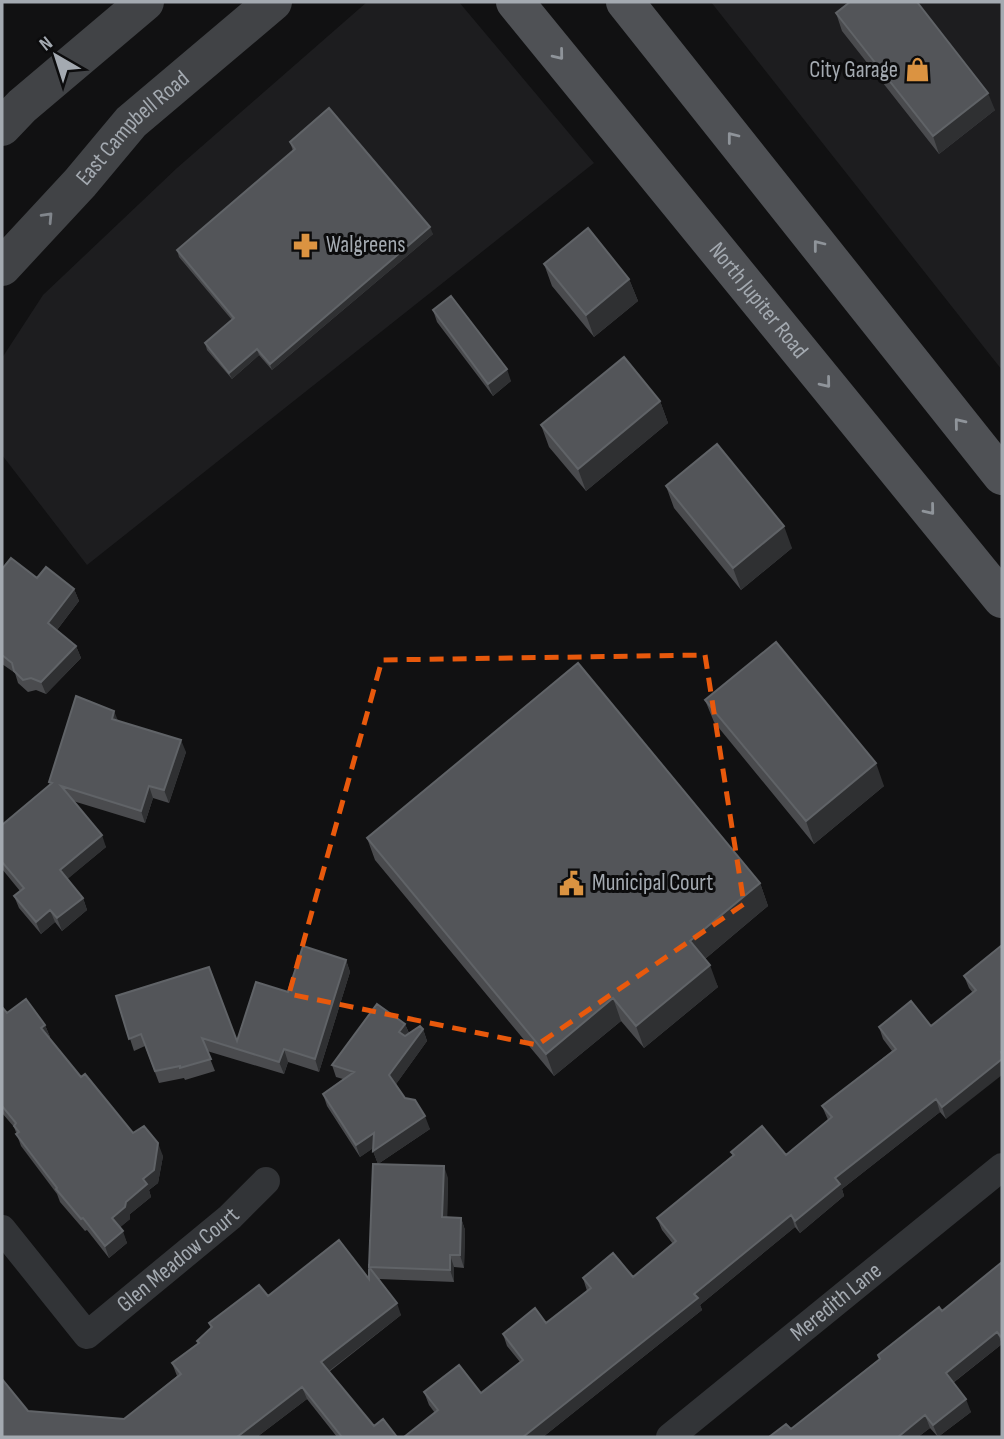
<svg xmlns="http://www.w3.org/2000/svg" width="1004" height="1439" viewBox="0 0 1004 1439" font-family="'Sofia Sans Condensed',sans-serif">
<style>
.built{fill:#1d1d1f}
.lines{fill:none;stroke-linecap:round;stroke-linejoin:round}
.minor{stroke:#323437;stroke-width:28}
.secondary{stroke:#414346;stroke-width:38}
.primary{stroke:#4f5155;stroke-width:38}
.wall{fill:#4a4b4e}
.shaded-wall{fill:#2f3032}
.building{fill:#535559;stroke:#606367;stroke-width:2}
.oneway{stroke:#8f949a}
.oneway2{stroke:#81868c}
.marked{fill:none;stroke:#e8590c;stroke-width:5;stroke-dasharray:14 9;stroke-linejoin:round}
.labels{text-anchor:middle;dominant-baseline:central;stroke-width:6;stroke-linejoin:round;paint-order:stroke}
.poi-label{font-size:23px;fill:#a4aab1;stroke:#0c0c0d;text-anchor:start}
.street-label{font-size:23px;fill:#a4aab1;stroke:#0c0c0d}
</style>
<rect width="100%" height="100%" fill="#111112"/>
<!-- built -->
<path class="built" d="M367,2H459L594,163L87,565L2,455V358L43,295L177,168Z
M711,2H1002V370Z"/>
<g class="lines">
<!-- minor -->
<g class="minor">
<path id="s1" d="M2,1229L87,1335L230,1217L266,1181"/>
<path id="s2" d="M670,1437L1002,1167"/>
</g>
<!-- secondary -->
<g class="secondary">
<path d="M2,127L22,106L145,2"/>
<path id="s3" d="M2,267L80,183L131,122L273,2"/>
</g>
<!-- primary -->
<g class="primary">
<path id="s4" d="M515,2L1002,599"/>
<path d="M625,2L1002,476"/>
</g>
</g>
<!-- wall -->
<path class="wall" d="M836,13L995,110L939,154L842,31Z
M290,142L433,234L272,370L259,355L232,379L207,350L205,343L232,320L179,257L177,250L293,151Z
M544,264L629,279L638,301L594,337L552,286Z
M433,310L511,381L493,396L437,322Z
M660,401L668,423L586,491L549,447L541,425Z
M666,486L792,548L741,590L674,508Z
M2,569L74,589L79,601L57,630L76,646L81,658L46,694L36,690L28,692L18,683L15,673L2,664Z
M705,700L884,786L814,844L714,722Z
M118,721L186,752L169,803L153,798L145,823L73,801L106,847L67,879L83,898L87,910L62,931L55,922L41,934L19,908L14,896L20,891L2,869V825L50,785L49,782Z
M367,838L760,883L768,906L705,959L718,987L644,1048L621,1021L554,1076L375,860Z
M1002,945L946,1119L940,1112L842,1189L844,1196L800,1233L795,1227L700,1305L702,1310L543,1437H404L435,1413L429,1405L424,1392L481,1393L520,1362L507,1346L503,1334L546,1323L587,1291L583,1278L633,1277L673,1244L662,1230L657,1218L733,1155L731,1152L786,1155L828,1120L822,1106L892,1051L883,1039L879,1027L931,1026L973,993L969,988L964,976Z
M346,960L350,972L319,1072L288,1062L284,1074L207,1051L215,1071L185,1080L184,1078L159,1083L145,1046L134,1051L116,996L237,1041L288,992Z
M2,1007L7,1013L45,1025L50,1037L49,1038L81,1077L133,1133L163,1156L158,1183L149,1190L151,1197L130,1214V1219L120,1227L127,1243L109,1258L87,1230L85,1231L60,1202L57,1194L21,1146L14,1127L2,1113Z
M405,1024L409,1033L423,1029L427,1041L396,1084L405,1098L430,1129L378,1164L373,1151V1148L360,1157L327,1106L323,1094L343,1079L336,1077L332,1065Z
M373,1164L448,1178L447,1217L461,1218L465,1230L464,1268L454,1267V1282L379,1279L401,1315L329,1372L374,1426L397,1437H337L307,1399L257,1437H2L28,1411L124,1419L177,1376L172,1363L198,1343L197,1341L211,1329L209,1323L268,1296L369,1279Z
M1002,1262V1345V1344L953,1383L971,1412L938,1437L930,1428L918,1437H769L791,1429L879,1359L878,1355L942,1311Z"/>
<!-- shaded-wall -->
<path class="shaded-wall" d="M988,93L995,110L939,154L933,136Z
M430,227L433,234L272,370L270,364Z
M629,279L638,301L594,337L586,315Z
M257,349L259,355L232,379L229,373Z
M507,369L511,381L493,396L488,384Z
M660,401L668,423L586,491L578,469Z
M784,526L792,548L741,590L733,568Z
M74,589L79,601L53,635L48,623Z
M76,646L81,658L46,694L41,682Z
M114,711L119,723L112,719Z
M181,740L186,752L169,803L164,790Z
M876,763L884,786L814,844L806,821Z
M149,786L153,798L145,823L141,811Z
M102,835L106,847L64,882L60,870Z
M760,883L768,906L699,964L690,941Z
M83,898L87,910L62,931L57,918Z
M50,910L55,922L41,934L36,922Z
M346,960L350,972L319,1072L315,1059Z
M710,965L718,987L644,1048L636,1026Z
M613,998L621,1021L554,1076L546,1054Z
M405,1024L410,1036L404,1045L399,1032Z
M45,1025L50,1037L46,1040L41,1028Z
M423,1029L427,1041L394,1087L389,1075Z
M284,1049L288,1062L284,1074L279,1062Z
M1002,1059V1075L946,1119L942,1107Z
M936,1099L940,1112L842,1189L844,1196L800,1233L795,1221L835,1178Z
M425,1116L430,1129L378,1164L373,1151Z
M374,1133L378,1145L360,1157L356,1145Z
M158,1143L163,1156L158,1183L149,1190L151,1197L130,1214V1219L117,1230L112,1218L143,1179Z
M444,1166L448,1178L447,1230L442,1217Z
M791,1215L795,1227L700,1305L702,1310L543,1437H523Z
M461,1218L465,1230L464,1268L460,1255Z
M123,1231L127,1243L109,1258L105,1246Z
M450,1255L454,1267V1282L450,1270Z
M397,1303L401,1315L325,1374L321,1362Z
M997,1332L1002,1344L950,1385L946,1373Z
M302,1387L307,1399L257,1437H237Z
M966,1399L971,1412L938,1437L933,1425Z
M925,1415L930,1428L918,1437H898Z"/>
<!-- building -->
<path class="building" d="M850,2H917L988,93L933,136L836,13Z
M329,108L430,227L270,364L257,349L229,373L205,343L234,318L177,250L295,149L290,142Z
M588,228L629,279L586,315L544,264Z
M451,296L507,369L488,384L433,310Z
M624,357L660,401L578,469L541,425Z
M717,444L784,526L733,568L666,486Z
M11,558L37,578L46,567L74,589L48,623L76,646L41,682L31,678L23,680L14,671L12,663L2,655V569Z
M776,642L876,763L806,821L705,700Z
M578,663L760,883L690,941L710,965L636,1026L613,998L546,1054L367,838Z
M76,696L114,711L112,719L181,740L164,790L149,786L141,811L61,786L102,835L60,870L83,898L57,918L50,910L36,922L14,896L24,888L2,862V825L52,783L49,782Z
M1002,945V1051L1001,1052L1002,1054V1059L942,1107L936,1099L835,1178L840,1184L795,1221L791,1215L694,1294L698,1298L523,1437H404L438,1410L424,1392L459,1365L481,1393L523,1360L503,1334L535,1308L546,1323L591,1288L583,1278L613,1253L633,1277L676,1241L657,1218L734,1155L731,1152L762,1126L786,1155L832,1117L822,1106L896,1049L879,1027L911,1001L931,1026L976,990L964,976Z
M303,946L346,960L315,1059L284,1049L279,1062L202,1038L211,1059L180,1068V1066L155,1071L141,1034L129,1039L116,996L209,967L237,1041L256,982L288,992Z
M26,999L45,1025L41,1028L81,1077L85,1074L133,1133L144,1126L158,1143L154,1170L143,1179L147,1184L126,1202L125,1207L112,1218L123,1231L105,1246L83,1218L81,1219L56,1189L57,1188L16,1134L19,1132L14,1126L16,1123L2,1106V1007L7,1013Z
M377,1004L405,1024L399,1032L405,1036L420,1026L423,1029L389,1075L405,1098L415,1100L425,1116L373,1151L374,1133L356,1145L323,1094L354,1072L332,1065Z
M373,1164L444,1166L442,1217L461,1218L460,1255H450V1270L369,1267Z
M339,1240L369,1279V1267L397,1303L321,1362L374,1426L383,1419L397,1437H342L302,1387L237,1437H2V1379L28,1411L124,1419L181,1374L172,1363L199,1343L197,1341L212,1327L209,1323L259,1285L268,1296Z
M1002,1262V1338L997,1332L946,1373L966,1399L933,1425L925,1415L898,1437H769L786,1424L791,1429L880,1359L878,1355L939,1307L942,1311Z"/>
<!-- one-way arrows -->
<defs><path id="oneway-chevron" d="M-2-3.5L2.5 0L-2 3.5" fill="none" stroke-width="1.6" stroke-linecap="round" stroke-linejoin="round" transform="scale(1.75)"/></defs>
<g class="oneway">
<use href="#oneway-chevron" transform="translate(559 55) rotate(51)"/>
<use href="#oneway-chevron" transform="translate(732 137) rotate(-128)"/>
<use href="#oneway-chevron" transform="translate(818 245) rotate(-128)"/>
<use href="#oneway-chevron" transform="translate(826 383) rotate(51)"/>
<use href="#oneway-chevron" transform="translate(959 423) rotate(-129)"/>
<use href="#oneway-chevron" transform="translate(930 510) rotate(51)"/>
</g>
<use class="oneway2" href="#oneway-chevron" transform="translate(48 217) rotate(-47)"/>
<!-- marked area -->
<path class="marked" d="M705,655L744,904L537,1045L289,994L382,660Z"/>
<!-- icons -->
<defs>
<symbol id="shop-bare" viewBox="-9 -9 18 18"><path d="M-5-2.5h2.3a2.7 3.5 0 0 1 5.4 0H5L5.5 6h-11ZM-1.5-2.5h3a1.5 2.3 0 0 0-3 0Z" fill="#db9341" stroke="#0c0c0d" stroke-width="2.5" paint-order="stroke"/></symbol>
<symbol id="pharmacy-bare" viewBox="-9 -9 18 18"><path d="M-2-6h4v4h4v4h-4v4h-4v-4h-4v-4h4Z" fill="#db9341" stroke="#0c0c0d" stroke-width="2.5" paint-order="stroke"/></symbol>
<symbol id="civic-bare" viewBox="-9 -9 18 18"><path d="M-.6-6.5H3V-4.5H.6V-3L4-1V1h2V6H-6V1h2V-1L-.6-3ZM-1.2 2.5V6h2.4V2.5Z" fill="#db9341" stroke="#0c0c0d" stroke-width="2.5" paint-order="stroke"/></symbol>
</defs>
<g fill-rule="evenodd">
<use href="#shop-bare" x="900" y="52" width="35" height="35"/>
<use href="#pharmacy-bare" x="288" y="228" width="35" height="35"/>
<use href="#civic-bare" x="554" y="866" width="35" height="35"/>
</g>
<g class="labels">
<!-- poi labels -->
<g class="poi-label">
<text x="898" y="70" text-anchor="end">City Garage</text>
<text x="326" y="245">Walgreens</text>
<text x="592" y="883">Municipal Court</text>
</g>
<!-- street labels -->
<g class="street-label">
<text stroke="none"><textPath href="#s3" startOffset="191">East Campbell Road</textPath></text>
<text stroke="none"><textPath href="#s4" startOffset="385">North Jupiter Road</textPath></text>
<text stroke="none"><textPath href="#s1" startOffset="254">Glen Meadow Court</textPath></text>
<text stroke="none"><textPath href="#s2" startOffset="214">Meredith Lane</textPath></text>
</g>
</g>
<!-- border -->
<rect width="1004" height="1439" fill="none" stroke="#a4aab1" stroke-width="7"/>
<!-- north arrow -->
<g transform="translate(56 56) rotate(321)" stroke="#0c0c0d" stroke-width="5" paint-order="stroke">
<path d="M0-5L12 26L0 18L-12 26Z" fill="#a4aab1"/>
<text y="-10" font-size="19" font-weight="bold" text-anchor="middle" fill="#a4aab1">N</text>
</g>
</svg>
